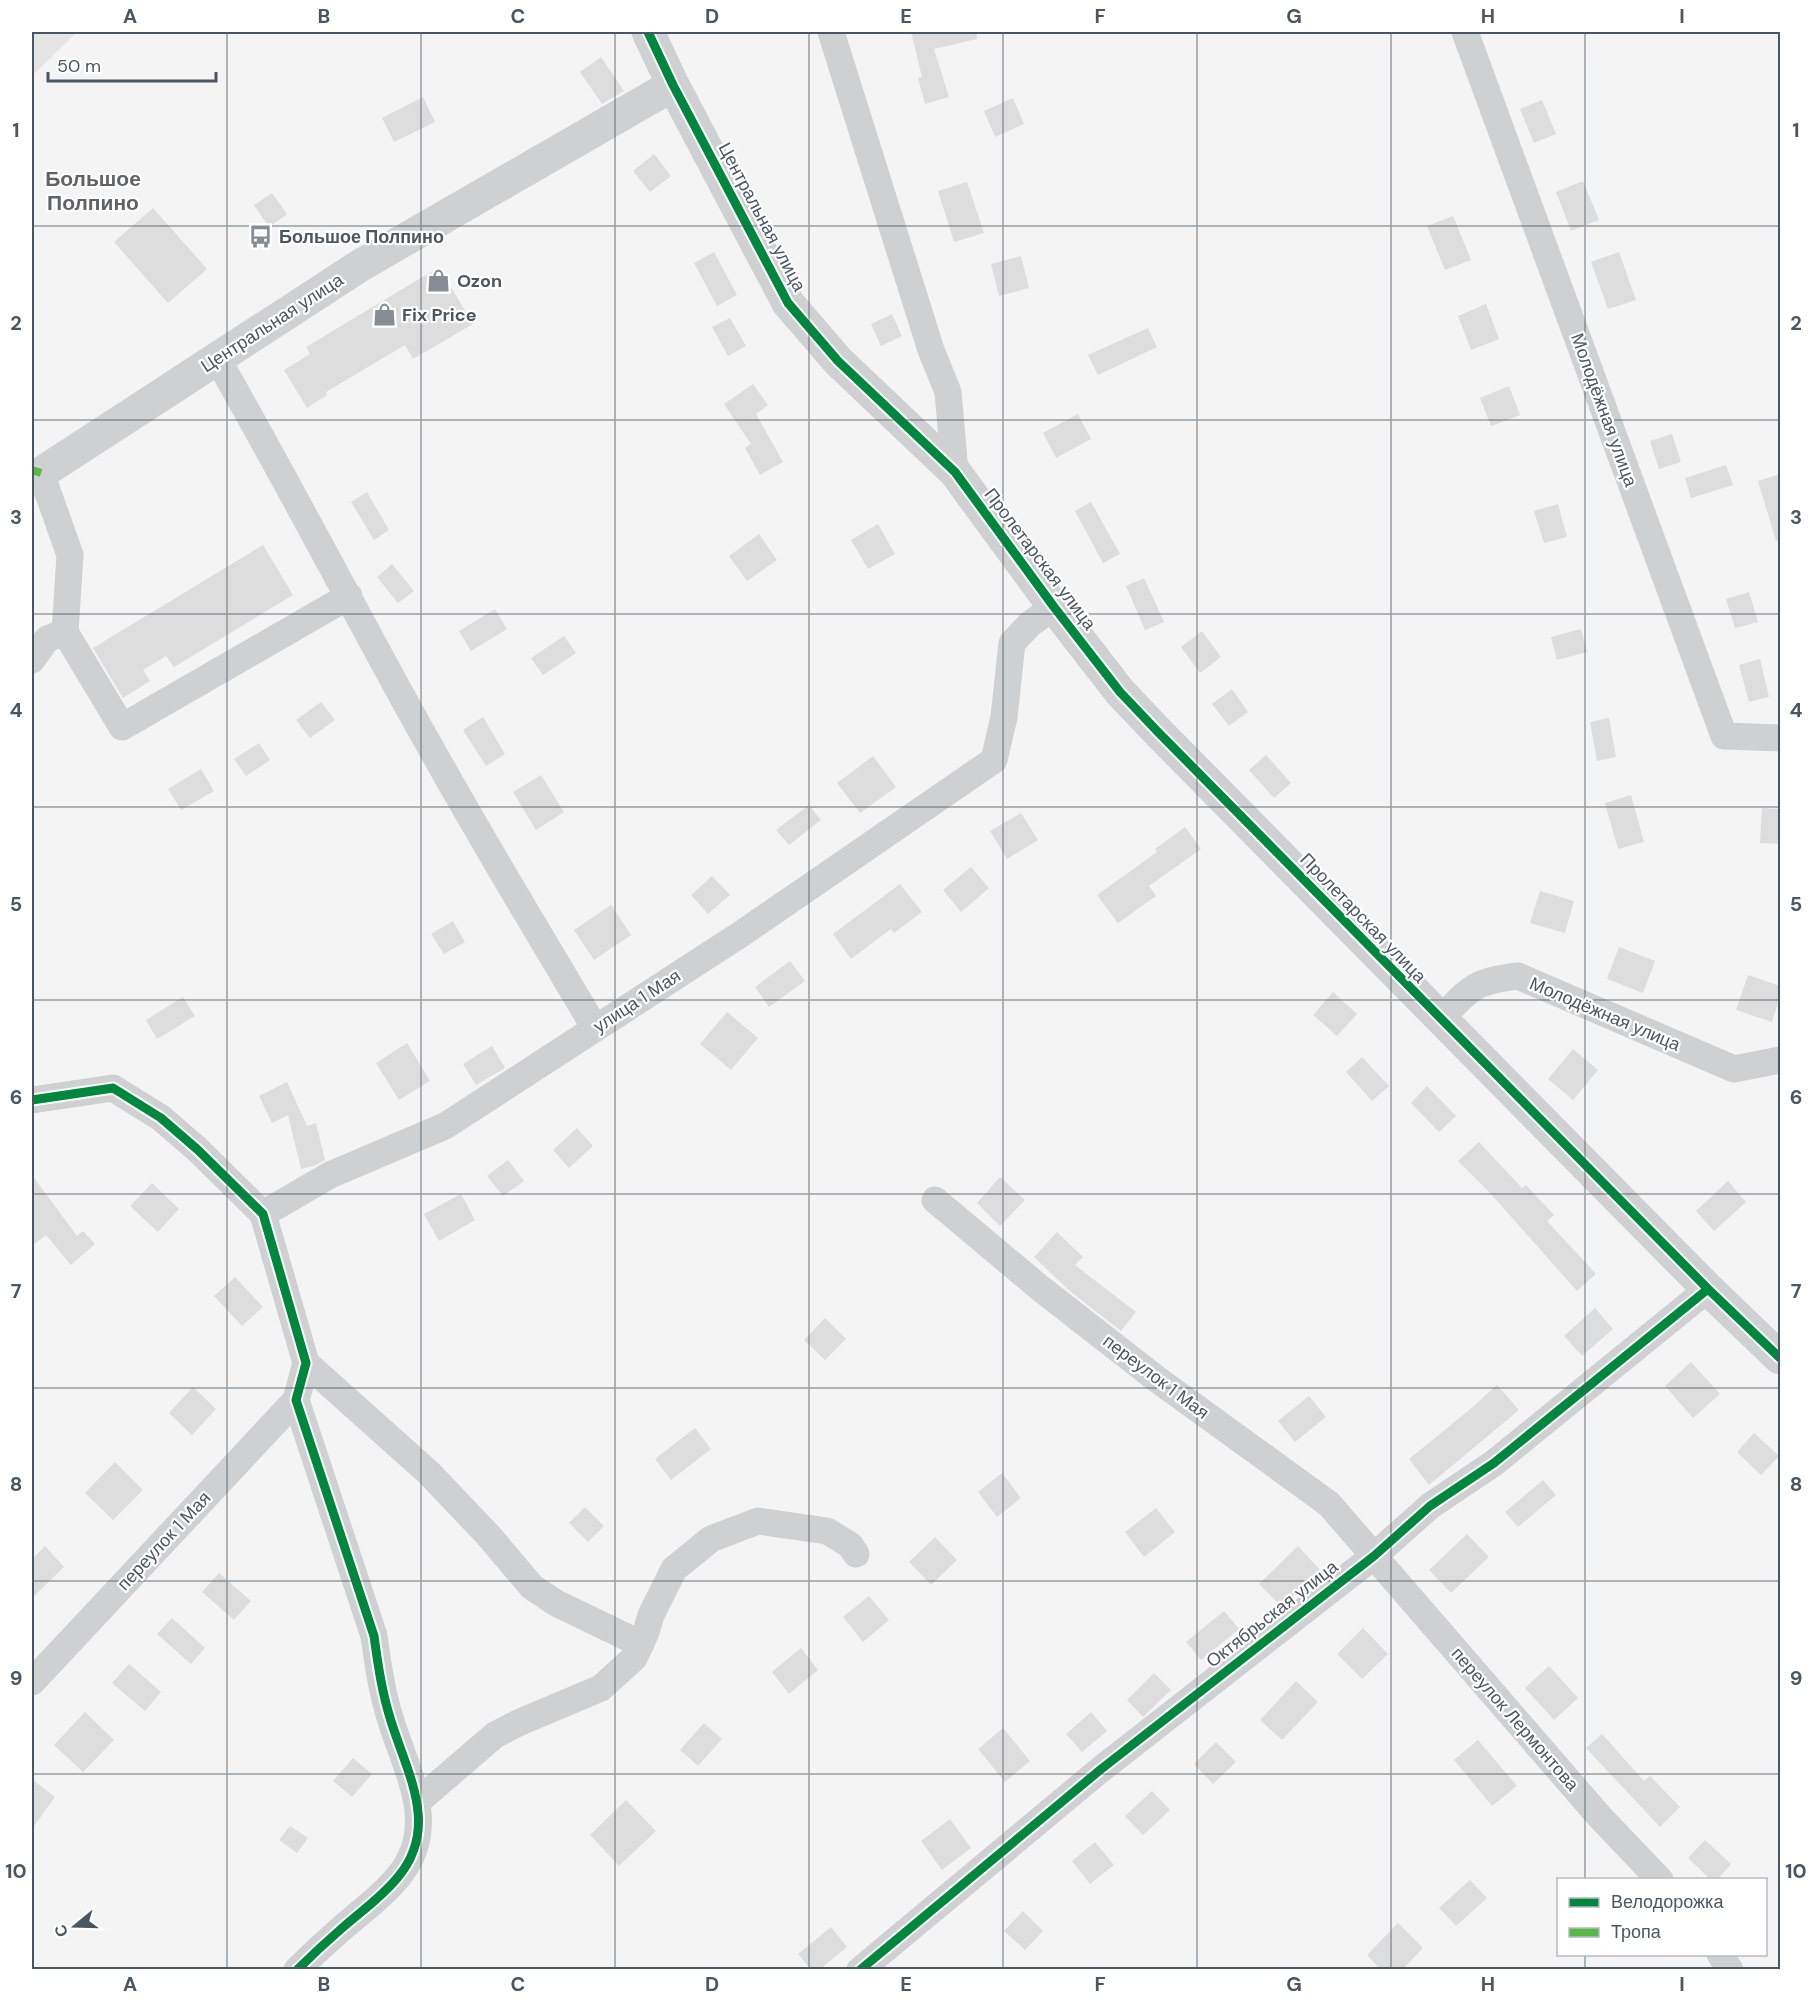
<svg xmlns="http://www.w3.org/2000/svg" width="1812" height="2001" viewBox="0 0 1812 2001" font-family="'DM Sans',sans-serif">
<style>
.education{fill:#e6e5e6}
.building{fill:#ddddde}
.lines{fill:none;stroke-linecap:round;stroke-linejoin:round}
.minor{stroke:#ced0d2;stroke-width:27}
.tertiary{stroke:#ced0d2;stroke-width:33}
.quiet{stroke:#58b947;stroke-width:8;stroke-dasharray:15 8;stroke-linecap:butt}
.cycleway-casing{stroke:#fff;stroke-width:13}
.cycleway{stroke:#00873e;stroke-width:9}
.grid{fill:none;stroke:#4a5661;stroke-width:1.5;stroke-opacity:0.55}
.labels{text-anchor:middle;dominant-baseline:central;stroke-width:4.5;stroke-linejoin:round;paint-order:stroke}
.street-label{font-size:18px;fill:#4a5661;stroke:#fff}
.poi-label{font-size:18px;font-weight:bold;fill:#4a5661;stroke:#fff;text-anchor:start}
.quarter-label{font-size:21px;font-weight:bold;fill:#5f6368;stroke:#fff}
.neatline{fill:none;stroke:#4a5661;stroke-width:2}
.grid-label{font-size:20px;text-anchor:middle;font-weight:bold;fill:#4a5661}
</style>
<rect width="100%" height="100%" fill="#f4f4f4"/>
<!-- education -->
<path class="education" d="M32,32H77L32,76Z"/>
<!-- building -->
<path class="building" d="M911,32H976L977,39L934,49L949,97L925,104L918,78L922,77Z
M601,57L624,91L602,104L580,72Z
M423,97L435,122L394,142L382,118Z
M1013,98L1024,124L995,137L984,111Z
M1542,100L1556,134L1534,143L1520,109Z
M654,154L671,176L650,192L633,171Z
M1583,181L1599,220L1571,231L1556,192Z
M967,182L984,233L954,242L938,191Z
M272,193L287,214L269,227L254,205Z
M153,208L207,269L168,303L114,242Z
M1453,216L1471,260L1445,270L1427,226Z
M714,252L737,295L717,306L694,263Z
M1619,252L1636,300L1608,309L1591,262Z
M1021,256L1029,288L999,296L991,264Z
M439,267L473,324L413,359L405,345L326,392L327,395L307,408L284,370L310,354L306,347Z
M1486,304L1499,339L1471,350L1458,316Z
M892,314L902,336L881,346L871,324Z
M730,318L746,346L728,356L712,327Z
M1148,328L1157,347L1098,375L1088,355Z
M753,384L768,405L756,414L783,462L760,475L745,448L751,444L724,404Z
M1509,386L1520,415L1491,426L1480,398Z
M1078,414L1091,439L1056,458L1043,433Z
M1672,434L1681,462L1659,469L1650,441Z
M1726,465L1733,485L1691,498L1685,478Z
M1780,474V540L1776,541L1758,481Z
M367,492L389,530L374,540L351,502Z
M1091,502L1120,554L1103,563L1075,511Z
M1558,504L1567,537L1544,543L1534,511Z
M878,524L895,554L868,569L851,540Z
M759,534L777,560L747,581L729,556Z
M263,545L293,595L174,667L166,656L143,670L150,681L123,698L93,648Z
M392,564L414,591L398,603L377,577Z
M1144,578L1164,622L1145,630L1126,586Z
M1749,592L1758,622L1735,628L1726,599Z
M495,609L507,629L471,651L459,631Z
M1581,629L1587,652L1557,660L1551,637Z
M1202,631L1221,657L1200,673L1181,647Z
M564,636L576,653L543,675L531,658Z
M1760,659L1769,697L1749,702L1739,665Z
M1232,689L1248,712L1229,726L1212,704Z
M321,702L335,720L310,738L296,720Z
M483,717L505,754L486,766L463,730Z
M1609,718L1616,757L1597,761L1590,722Z
M259,743L270,760L246,776L234,759Z
M1266,755L1291,783L1274,798L1249,770Z
M873,756L896,787L860,813L837,783Z
M201,769L214,791L181,810L168,789Z
M541,775L564,812L536,830L513,792Z
M1631,795L1644,842L1618,849L1605,803Z
M809,805L821,820L789,845L776,830Z
M1762,808L1780,809V844L1760,843Z
M1021,813L1038,840L1007,859L990,831Z
M1185,827L1201,849L1149,886L1156,896L1118,923L1097,895L1157,852L1155,849Z
M971,867L989,888L961,912L943,890Z
M712,876L730,895L708,914L691,895Z
M900,884L922,912L894,933L891,929L851,959L833,934Z
M1540,891L1574,901L1565,933L1530,923Z
M611,905L631,935L594,960L574,930Z
M453,921L465,942L444,954L431,934Z
M1619,947L1655,961L1643,993L1607,979Z
M790,961L805,981L769,1007L755,987Z
M1748,975L1780,986V996L1772,1022L1736,1010Z
M1333,992L1357,1014L1337,1036L1313,1015Z
M183,997L195,1016L157,1039L146,1020Z
M727,1012L758,1038L731,1070L700,1044Z
M407,1043L430,1081L399,1100L376,1063Z
M492,1046L505,1068L476,1085L463,1064Z
M1573,1049L1598,1070L1573,1100L1548,1079Z
M1362,1057L1389,1086L1372,1101L1346,1072Z
M287,1082L307,1126L316,1123L325,1160L314,1166L301,1169L288,1115L272,1123L259,1096Z
M1427,1086L1456,1116L1439,1132L1411,1103Z
M577,1128L593,1146L569,1168L553,1150Z
M1479,1142L1522,1188L1526,1185L1554,1215L1547,1221L1596,1274L1577,1291L1490,1193L1458,1161Z
M508,1160L524,1181L503,1196L487,1176Z
M32,1175L77,1236L83,1231L95,1244L71,1265L46,1235L32,1246Z
M1000,1177L1025,1200L1000,1226L977,1203Z
M1728,1181L1746,1202L1714,1231L1696,1211Z
M152,1183L179,1209L158,1232L130,1206Z
M461,1194L475,1220L439,1241L424,1214Z
M1057,1232L1083,1257L1075,1265L1136,1312L1121,1331L1071,1292L1034,1257Z
M235,1277L263,1307L242,1326L214,1296Z
M1595,1308L1613,1329L1582,1356L1564,1336Z
M825,1318L846,1339L825,1360L804,1340Z
M1691,1362L1720,1394L1693,1418L1665,1386Z
M1497,1385L1519,1410L1429,1485L1409,1459L1468,1411Z
M193,1387L216,1409L192,1435L169,1413Z
M1309,1396L1326,1417L1295,1442L1278,1421Z
M695,1428L711,1449L671,1480L655,1459Z
M1754,1433L1779,1456L1761,1475L1737,1452Z
M115,1462L143,1490L113,1520L85,1493Z
M1002,1473L1021,1498L997,1517L978,1492Z
M1543,1480L1556,1495L1518,1527L1505,1512Z
M585,1507L604,1526L588,1542L569,1523Z
M1156,1508L1175,1532L1144,1557L1125,1532Z
M1467,1534L1489,1557L1451,1593L1429,1570Z
M935,1537L957,1560L931,1585L909,1562Z
M45,1546L64,1567L32,1598V1559Z
M1298,1546L1320,1570L1282,1607L1259,1584Z
M219,1573L251,1601L234,1620L202,1592Z
M869,1596L889,1620L863,1642L843,1617Z
M1224,1611L1239,1629L1201,1660L1186,1642Z
M172,1618L205,1648L191,1664L157,1634Z
M1363,1628L1388,1654L1362,1679L1337,1654Z
M801,1648L818,1670L789,1694L772,1672Z
M129,1664L161,1692L145,1711L112,1683Z
M1549,1666L1578,1698L1554,1720L1525,1688Z
M1154,1673L1171,1690L1143,1717L1127,1700Z
M1296,1681L1318,1702L1282,1740L1260,1720Z
M85,1712L114,1740L83,1772L54,1745Z
M1091,1712L1107,1731L1082,1752L1066,1734Z
M704,1723L722,1739L698,1766L680,1750Z
M1003,1728L1030,1761L1005,1782L978,1749Z
M1602,1734L1644,1781L1650,1776L1680,1807L1660,1827L1586,1748Z
M1478,1740L1517,1786L1492,1806L1454,1760Z
M1216,1742L1236,1762L1213,1784L1194,1764Z
M353,1758L372,1774L352,1797L333,1781Z
M32,1779L55,1797L32,1829Z
M1152,1791L1170,1810L1143,1835L1125,1816Z
M626,1800L656,1831L619,1866L590,1835Z
M950,1819L971,1848L942,1870L921,1841Z
M290,1826L308,1838L297,1853L279,1840Z
M1705,1840L1731,1864L1717,1880H1711L1688,1858Z
M1095,1842L1114,1865L1090,1884L1072,1861Z
M1470,1880L1487,1898L1456,1926L1439,1908Z
M1023,1911L1043,1931L1025,1950L1004,1931Z
M1398,1923L1423,1948L1402,1970H1381L1367,1955Z
M831,1927L847,1947L819,1970H811L798,1954Z"/>
<g class="lines">
<!-- minor -->
<path class="minor" d="M831,32L931,350L948,392L955,472
M1465,32L1724,736L1780,738
M217,358C279,467 338,579 398,689C461,804 528,916 595,1028
M41,473L70,555L65,632L122,727L349,596
M32,660L47,639L65,632
M1440,1020C1470,988 1474,981 1518,976L1734,1069L1780,1060
M32,1100L113,1088L161,1118L198,1150L263,1214L306,1363L296,1400L374,1636C378,1665 382,1693 391,1721C407,1773 440,1827 398,1877C381,1898 360,1912 341,1929C326,1942 311,1956 297,1970
M935,1200L1040,1288L1158,1380L1329,1504L1599,1816L1660,1880
M263,1214L330,1175L445,1126L741,934L994,760L1004,717L1012,643L1030,624L1054,607
M306,1363L429,1473L488,1535L532,1587L556,1603L641,1644
M32,1682L296,1400
M417,1802L495,1735L518,1723L601,1688L634,1658L646,1632L651,1615L674,1569L711,1539L758,1521L827,1531L850,1545L856,1554
M1720,1954L1730,1970
M860,1970L1100,1770L1374,1556L1430,1506L1494,1463L1708,1289"/>
<!-- tertiary -->
<path class="tertiary" d="M648,32L673,85L788,303L838,361L955,472L1054,607L1120,692L1158,732L1708,1289L1780,1358
M32,479L361,265L673,85"/>
<!-- quiet -->
<path class="quiet" d="M32,470L41,473"/>
<defs>
<path id="cycleway" d="M648,32L673,85L788,303L838,361L955,472L1054,607L1120,692L1158,732L1708,1289L1780,1358
M32,1100L113,1088L161,1118L198,1150L263,1214L306,1363L296,1400L374,1636C378,1665 382,1693 391,1721C407,1773 440,1827 398,1877C381,1898 360,1912 341,1929C326,1942 311,1956 297,1970
M860,1970L1100,1770L1374,1556L1430,1506L1494,1463L1708,1289"/>
</defs>
<!-- cycleway casing -->
<use href="#cycleway" class="cycleway-casing"/>
<!-- cycleway -->
<use href="#cycleway" class="cycleway"/>
</g>
<!-- grid -->
<path class="grid" d="M227,32V1970M421,32V1970M615,32V1970M809,32V1970M1003,32V1970M1197,32V1970M1391,32V1970M1585,32V1880M32,226H1780M32,420H1780M32,614H1780M32,807H1780M32,1000H1780M32,1194H1780M32,1388H1780M32,1581H1780M32,1774H1780M1585,1954V1970"/>
<!-- icons -->
<defs>
<symbol id="bus-bare" viewBox="-9 -9 18 18"><path d="M-5-6H5V4H4V6H2V4H-2V6H-4V4H-5ZM-3.5-4V0h7V-4ZM-3.5 1.2v1.5H-2V1.2ZM2 1.2v1.5H3.5V1.2Z" fill="#868d94" stroke="#fff" stroke-width="2.5" paint-order="stroke"/></symbol>
<symbol id="shop-bare" viewBox="-9 -9 18 18"><path d="M-5-2.5h2.3a2.7 3.5 0 0 1 5.4 0H5L5.5 6h-11ZM-1.5-2.5h3a1.5 2.3 0 0 0-3 0Z" fill="#868d94" stroke="#fff" stroke-width="2.5" paint-order="stroke"/></symbol>
</defs>
<g fill-rule="evenodd">
<use href="#bus-bare" x="244" y="220" width="33" height="33"/>
<use href="#shop-bare" x="422" y="264" width="33" height="33"/>
<use href="#shop-bare" x="368" y="298" width="33" height="33"/>
</g>
<g class="labels">
<!-- street labels -->
<g class="street-label">
<text transform="translate(762 217) rotate(62)">Центральная улица</text>
<text transform="translate(272 323) rotate(-33)">Центральная улица</text>
<text transform="translate(1604 410) rotate(70)">Молодёжная улица</text>
<text transform="translate(1040 559) rotate(53)">Пролетарская улица</text>
<text transform="translate(1363 918) rotate(46)">Пролетарская улица</text>
<text transform="translate(637 1001) rotate(-33)">улица 1 Мая</text>
<text transform="translate(1605 1014) rotate(23)">Молодёжная улица</text>
<text transform="translate(1156 1377) rotate(37)">переулок 1 Мая</text>
<text transform="translate(164 1541) rotate(-47)">переулок 1 Мая</text>
<text transform="translate(1272 1614) rotate(-38)">Октябрьская улица</text>
<text transform="translate(1515 1719) rotate(49)">переулок Лермонтова</text>
</g>
<!-- poi labels -->
<g class="poi-label">
<text x="279" y="237">Большое Полпино</text>
<text x="457" y="281">Ozon</text>
<text x="402" y="315">Fix Price</text>
</g>
<!-- quarter labels -->
<g class="quarter-label">
<text x="93" y="179">Большое<tspan x="93" dy="24">Полпино</tspan></text>
</g>
</g>
<!-- border -->
<rect width="1812" height="2001" fill="none" stroke="#ffffff" stroke-width="66"/>
<!-- legend -->
<rect x="1557" y="1878" width="210" height="78" fill="#ffffff" stroke="#b7bbc0" stroke-width="1.5"/>
<rect x="1569" y="1898" width="30" height="9" fill="#00873e" stroke="#b7bbc0" stroke-width="1.5"/>
<text x="1611" y="1908" font-size="18" fill="#4a5661">Велодорожка</text>
<rect x="1569" y="1928" width="30" height="9" fill="#58b947" stroke="#b7bbc0" stroke-width="1.5"/>
<text x="1611" y="1938" font-size="18" fill="#4a5661">Тропа</text>
<!-- north arrow -->
<g transform="translate(75 1926) rotate(251)" stroke="#ffffff" stroke-width="4.5" paint-order="stroke">
<path d="M0-4.5L10 22L0 15L-10 22Z" fill="#4a5661"/>
<text y="-9" font-size="16" font-weight="bold" text-anchor="middle" fill="#4a5661">С</text>
</g>
<!-- scale -->
<path d="M48 72v9h168v-9" fill="none" stroke="#4a5661" stroke-width="3"/>
<text x="57" y="72" font-size="18" fill="#4a5661" stroke="#ffffff" stroke-width="4.5" paint-order="stroke">50 m</text>
<rect x="33" y="33" width="1746" height="1935" class="neatline"/>
<g class="grid-label">
<text x="130" y="23">A</text>
<text x="324" y="23">B</text>
<text x="518" y="23">C</text>
<text x="712" y="23">D</text>
<text x="906" y="23">E</text>
<text x="1100" y="23">F</text>
<text x="1294" y="23">G</text>
<text x="1488" y="23">H</text>
<text x="1682" y="23">I</text>
<text x="16" y="137">1</text>
<text x="1796" y="137">1</text>
<text x="16" y="330">2</text>
<text x="1796" y="330">2</text>
<text x="16" y="524">3</text>
<text x="1796" y="524">3</text>
<text x="16" y="717">4</text>
<text x="1796" y="717">4</text>
<text x="16" y="911">5</text>
<text x="1796" y="911">5</text>
<text x="16" y="1104">6</text>
<text x="1796" y="1104">6</text>
<text x="16" y="1298">7</text>
<text x="1796" y="1298">7</text>
<text x="16" y="1491">8</text>
<text x="1796" y="1491">8</text>
<text x="16" y="1685">9</text>
<text x="1796" y="1685">9</text>
<text x="16" y="1878">10</text>
<text x="1796" y="1878">10</text>
<text x="130" y="1991">A</text>
<text x="324" y="1991">B</text>
<text x="518" y="1991">C</text>
<text x="712" y="1991">D</text>
<text x="906" y="1991">E</text>
<text x="1100" y="1991">F</text>
<text x="1294" y="1991">G</text>
<text x="1488" y="1991">H</text>
<text x="1682" y="1991">I</text>
</g>
</svg>
